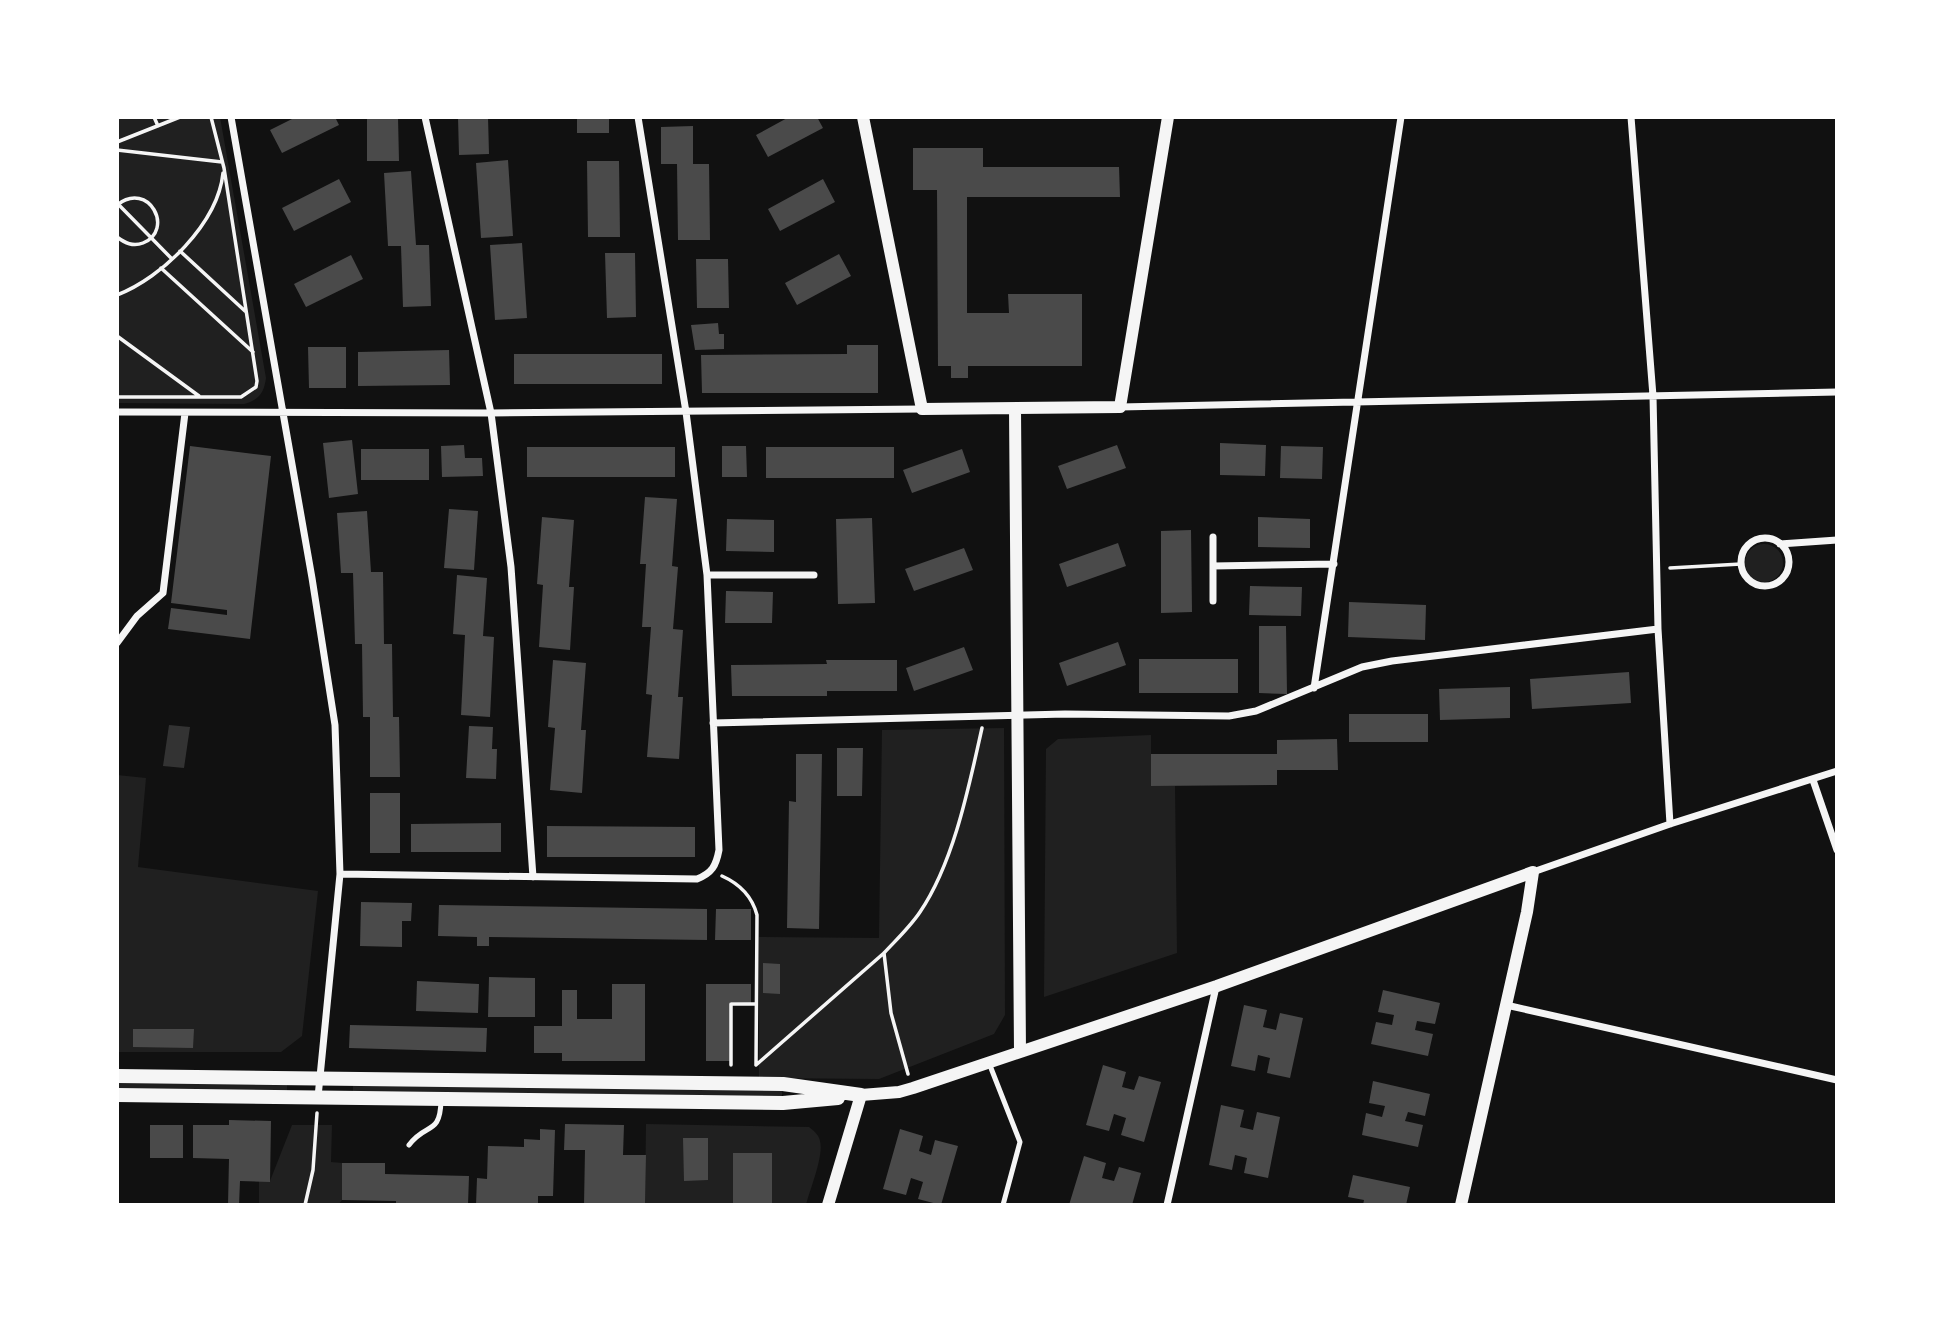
<svg xmlns="http://www.w3.org/2000/svg" width="1954" height="1322" viewBox="0 0 1954 1322" font-family="Merriweather,serif">
<style>
.green{fill:#202020}
.water{fill:#333}
.building{fill:#4a4a4a}
.lines{fill:none;stroke-linecap:round;stroke-linejoin:round}
.path{stroke:#f5f5f5;stroke-width:3.5}
.service{stroke:#f5f5f5;stroke-width:5}
.minor{stroke:#f5f5f5;stroke-width:7}
.tertiary{stroke:#f5f5f5;stroke-width:12}
.secondary{stroke:#f5f5f5;stroke-width:14}
</style>
<rect width="100%" height="100%" fill="#111"/>
<!-- green -->
<path class="green" d="M117,117H220L266,378C264,393 259,400 244,404L117,403Z
M1745 563a19 19 0 1 1 38 0a19 19 0 1 1-38 0Z
M1004,728L1005,1015L994,1034L879,1079L759,1078V937L879,938L882,730Z
M1151,735V786H1175L1177,953L1044,997L1046,749L1058,739Z
M117,775L146,778L138,867L318,891L302,1036L281,1052H117Z
M117,1083L287,1085V1091L117,1089Z
M353,1085L782,1091V1096L353,1091Z
M646,1124L809,1127C814,1131 819,1135 820,1141C824,1156 810,1189 806,1205H645Z
M292,1125H332L331,1162L342,1163V1200L338,1205H259V1181H270Z"/>
<!-- water -->
<path class="water" d="M169,725L190,727L184,768L163,766Z"/>
<!-- building -->
<path class="building" d="M296,117H335L339,125L282,153L270,130Z
M367,117H398L399,161H367Z
M458,117H488L489,154L459,155Z
M577,117H609V133H577Z
M789,117H817L823,128L768,157L756,135Z
M693,126V164H709L710,240H678L677,164H661V127Z
M913,148H983V167H1119L1120,197H967V313H1009L1008,294H1082V366H968V378H951V366H938L937,190H913Z
M508,160L513,236L481,238L476,163Z
M587,161H619L620,237H588Z
M411,171L416,245H429L431,306L403,307L401,246H388L384,173Z
M339,179L351,202L294,231L282,208Z
M823,179L835,202L780,231L768,209Z
M522,243L527,318L495,320L490,245Z
M605,253H635L636,317L607,318Z
M839,254L851,276L797,305L785,283Z
M351,255L363,279L306,307L294,284Z
M696,259H728L729,308H697Z
M718,323L719,334H724V349L695,350L691,325Z
M847,345H878V393H702L701,355L847,354Z
M308,347H346V388H309Z
M449,350L450,385L358,386V352Z
M514,354H662V384H514Z
M352,440L358,494L329,498L323,443Z
M1220,443L1266,445L1265,476L1220,475Z
M464,445L465,458H482L483,476L442,477L441,446Z
M1117,445L1126,468L1067,489L1058,466Z
M190,446L271,456L250,639L168,629L171,608L227,615V610L171,603Z
M722,446H746L747,477H722Z
M1281,446L1323,447L1322,479L1280,478Z
M527,447H675V477H527Z
M766,447H894V478H766Z
M361,449H429V480H361Z
M962,449L970,472L912,493L903,470Z
M645,497L677,499L672,566L678,567L673,629L683,630L678,697H683L679,759L647,757L652,695L646,694L651,627H642L646,564H640Z
M449,509L478,511L474,570L444,568Z
M367,511L371,572H383L384,644H392L393,717H399L400,777H370V717H363L362,644H355L353,573H341L337,513Z
M542,517L574,520L569,587H574L570,650L539,647L543,585L537,584Z
M1258,517L1310,519V548L1258,547Z
M872,518L875,603L838,604L836,519Z
M727,519L774,520V552L726,551Z
M1191,530L1192,612L1161,613V531Z
M1118,543L1126,566L1067,587L1059,564Z
M964,548L973,570L914,591L905,569Z
M457,575L487,578L483,636L494,637L490,717L461,715L465,635L453,634Z
M1250,586L1302,587L1301,616L1249,615Z
M726,591L773,592L772,623H725Z
M1349,602L1426,605L1425,640L1348,637Z
M1259,626H1286L1287,694L1259,693Z
M1118,642L1126,665L1067,686L1059,663Z
M964,647L973,670L914,691L906,668Z
M1139,659H1238V693H1139Z
M553,660L586,663L581,730H586L582,793L550,790L555,728L548,727Z
M826,660H897V691H827V696H732L731,665L827,664Z
M1629,672L1631,703L1532,709L1530,679Z
M1510,687V718L1440,720L1439,689Z
M1349,714H1428V742H1349Z
M469,726L493,727L492,749H497L496,779L466,778Z
M1337,739L1338,770H1277V785L1151,786V754H1277V740Z
M837,748H863L862,796H837Z
M796,754H822L819,929L787,928L789,801L796,802Z
M370,793H400V853H370Z
M501,823V852H411V824Z
M547,826L695,827V857H547Z
M361,902L412,903L411,921H402V947L360,946Z
M439,905L707,909V940L489,937V946H477V937L438,936Z
M716,909H751V940H715Z
M763,963L780,964V994L763,993Z
M489,977L535,978V1017H488Z
M417,981L479,984L478,1013L416,1011Z
M612,984H645V1061H562V1053H534V1026H562V990H577V1019H612Z
M706,984H751V1003L730,1002V1061H706Z
M1383,990L1440,1003L1435,1024L1417,1021L1415,1030L1433,1034L1428,1056L1371,1044L1376,1022L1392,1025L1394,1015L1378,1012Z
M1244,1005L1267,1010L1263,1027L1276,1030L1280,1013L1303,1018L1290,1078L1267,1073L1270,1058L1258,1055L1255,1071L1231,1066Z
M350,1025L487,1028L486,1052L349,1048Z
M133,1029H194L193,1048L133,1047Z
M1103,1065L1126,1072L1122,1087L1134,1090L1139,1076L1161,1082L1144,1142L1121,1135L1126,1118L1114,1114L1109,1131L1086,1125Z
M1373,1081L1430,1094L1425,1116L1408,1112L1405,1121L1423,1125L1418,1147L1362,1135L1366,1113L1382,1117L1385,1106L1369,1103Z
M1221,1105L1244,1110L1240,1127L1253,1130L1257,1112L1280,1117L1268,1178L1244,1173L1247,1158L1235,1155L1232,1170L1209,1165Z
M229,1120L271,1121L270,1182L240,1181L239,1205H228L229,1159L193,1158V1125H229Z
M565,1124L624,1125L623,1155H646L645,1205H584L585,1150H564Z
M150,1125H183V1158H150Z
M540,1129L555,1130L553,1196H538V1205H476L477,1178L487,1179L488,1146L524,1147V1139L540,1140Z
M900,1129L923,1136L919,1151L931,1155L935,1140L958,1146L941,1205L918,1199L923,1182L911,1178L906,1195L883,1189Z
M683,1138H708V1180L684,1181Z
M733,1153H772V1205H733Z
M1084,1156L1106,1163L1102,1178L1114,1181L1119,1167L1141,1173L1132,1205H1069Z
M342,1163H385V1174L469,1176L468,1205H396V1201L342,1200Z
M1353,1175L1410,1187L1406,1205H1363L1364,1200L1348,1197Z"/>
<g class="lines">
<!-- path -->
<path class="path" d="M154,117L158,126
M117,142L180,117
M117,150L222,162
M117,203L172,259
M117,205C149,180 175,230 143,243C133,247 125,243 117,237
M180,251L245,311
M161,268L253,352
M117,295C162,278 218,223 223,173
M117,336L199,396
M117,397H241L256,387L257,381L224,168L211,117
M1670,568L1741,564
M722,876C740,884 752,896 757,915L756,1065
M731,1065V1004H756
M756,1065L884,953
M908,1074L891,1013L884,953C896,940 910,927 920,912C954,862 969,786 982,728
M305,1205L313,1170L317,1113"/>
<!-- service -->
<path class="service" d="M989,1063L1020,1142L1003,1205
M409,1145C426,1122 440,1136 441,1101"/>
<!-- minor -->
<path class="minor" d="M231,117L312,578L335,725L340,874L318,1097
M425,117L491,413L511,567L533,877
M1631,117L1653,396L1658,629L1670,824
M1120,407L1837,392
M117,412L491,413L922,409
M1213,537V601
M1741 562a24 24 0 1 1 48 0a24 24 0 1 1-48 0Z
M1780,544L1837,540
M1213,566L1334,564
M707,575H814
M117,643L137,616L163,593L185,413
M1314,688L1401,117
M713,723L1065,714L1229,716L1256,711L1362,667L1392,661L1658,629
M1813,780L1837,850
M1533,872L1670,824L1837,771
M340,874L697,879C712,873 716,866 719,850L707,575L686,412L638,117
M1506,1005L1837,1080
M1167,1205L1216,987"/>
<!-- tertiary -->
<path class="tertiary" d="M863,117L922,409L1120,407L1168,117
M1015,409L1020,1052
M828,1205L861,1095L899,1092L913,1088L1217,986L1533,872L1527,912L1461,1205"/>
<!-- secondary -->
<path class="secondary" d="M117,1076L783,1084L861,1095
M117,1095L783,1103L838,1098"/>
</g>
<!-- border -->
<rect width="1954" height="1322" fill="none" stroke="#ffffff" stroke-width="238"/>
</svg>
